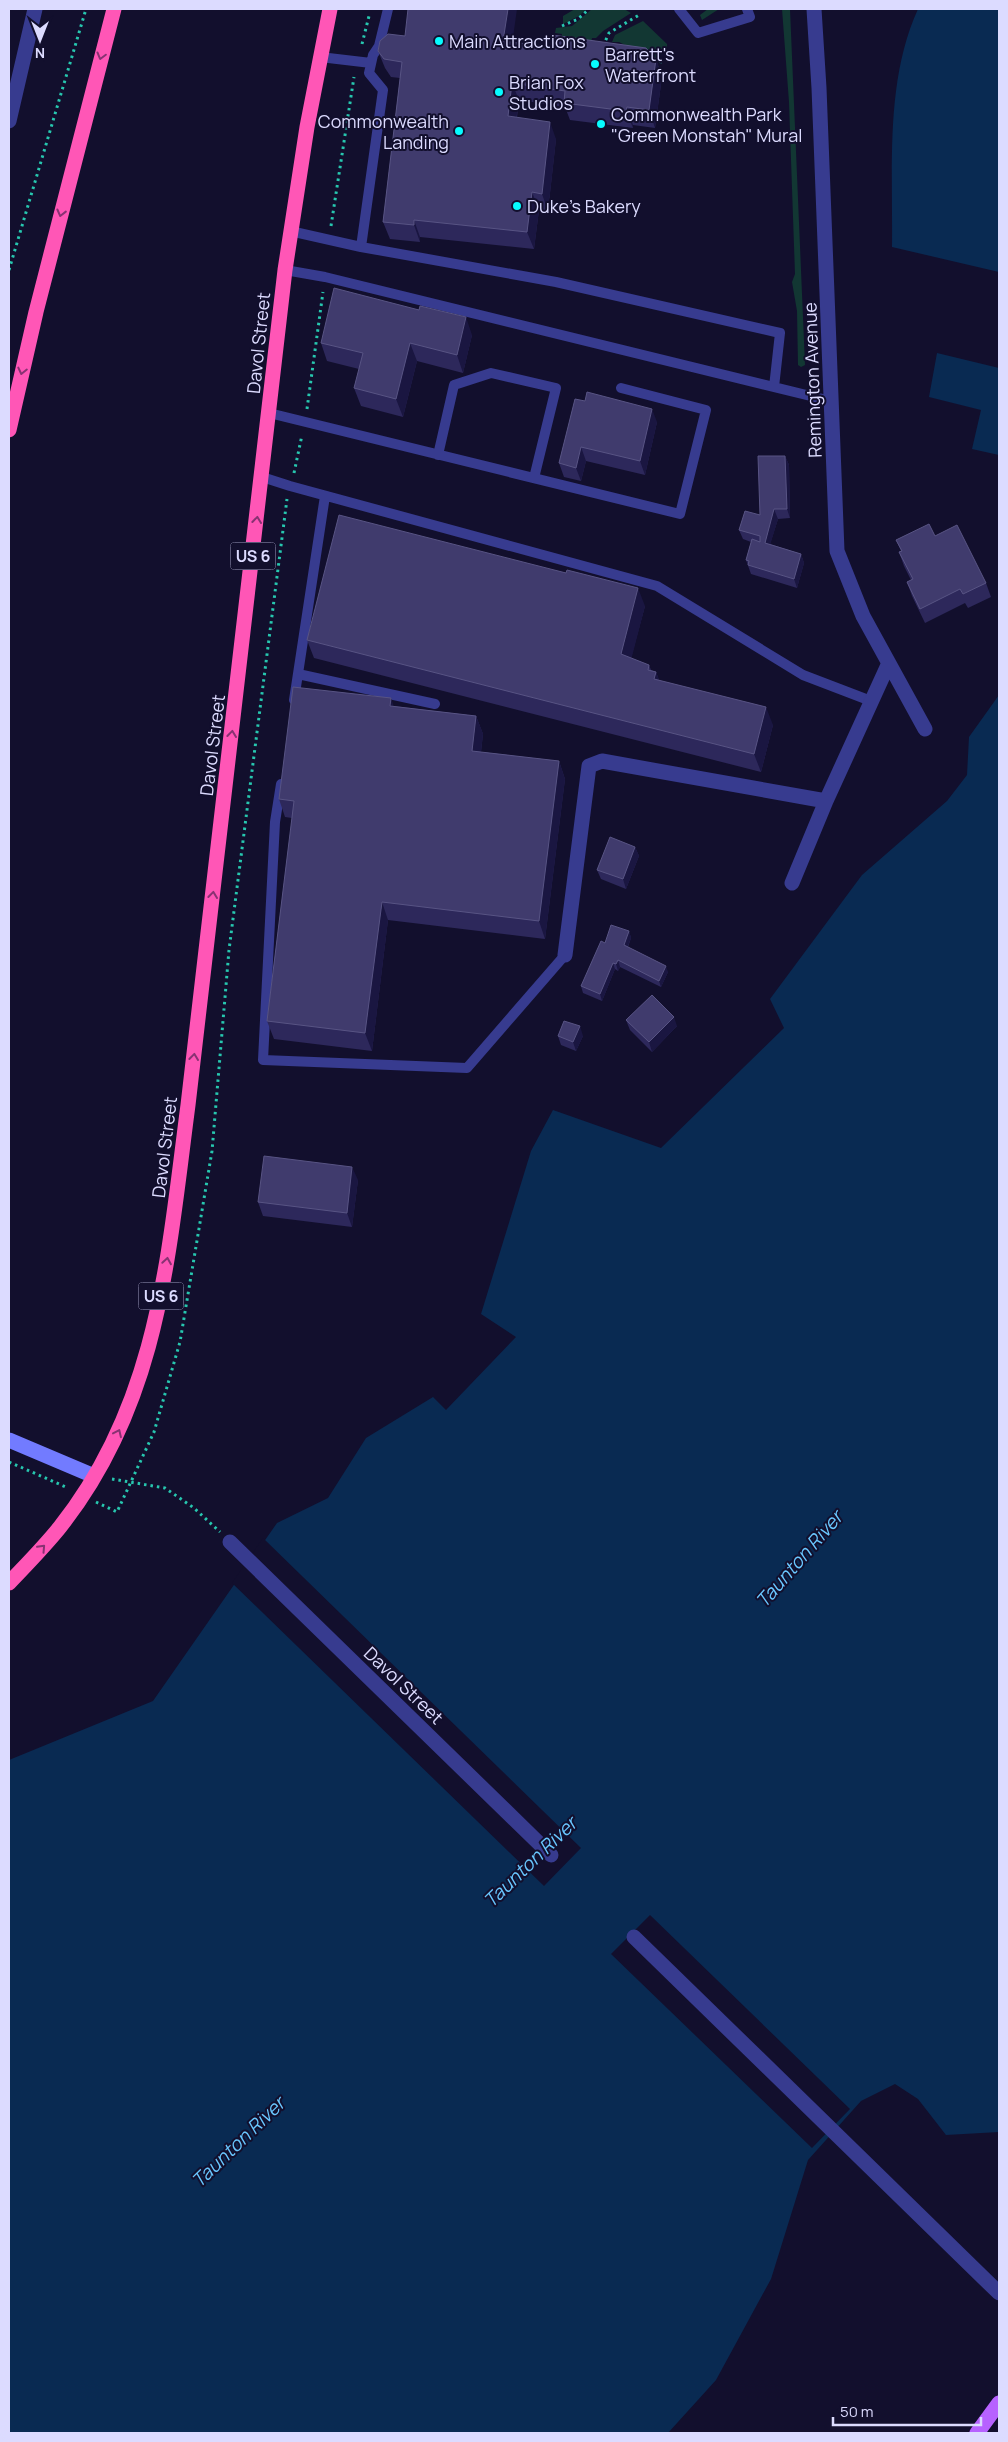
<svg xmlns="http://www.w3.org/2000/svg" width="1008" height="2442" viewBox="0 0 1008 2442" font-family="Manrope,sans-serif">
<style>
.green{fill:#123733}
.water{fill:#092a52}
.pier{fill:#120f2d}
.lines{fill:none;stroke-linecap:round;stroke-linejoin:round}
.path{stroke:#27c7af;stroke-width:3;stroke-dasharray:2.5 4;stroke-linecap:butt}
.lane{stroke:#373b8f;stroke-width:10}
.street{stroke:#373b8f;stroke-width:15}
.secondary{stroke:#727bff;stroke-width:15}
.primary{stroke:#b762ff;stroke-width:15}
.highway{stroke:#ff56b6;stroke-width:15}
.wall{fill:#2d285b}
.shaded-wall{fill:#1a1641}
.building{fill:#403b6d;stroke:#585484}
.oneway{stroke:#883272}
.poi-dot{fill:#07fcff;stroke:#120f2d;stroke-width:2}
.labels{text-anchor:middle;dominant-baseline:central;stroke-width:4;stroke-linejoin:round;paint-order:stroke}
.shield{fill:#120f2d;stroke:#9f9ec0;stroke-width:1}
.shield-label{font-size:16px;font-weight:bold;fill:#dcdbff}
.poi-label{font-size:18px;fill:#dcdbff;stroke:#120f2d;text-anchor:start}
.street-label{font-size:18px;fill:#dcdbff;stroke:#120f2d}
.water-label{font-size:19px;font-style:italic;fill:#69c7ff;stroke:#120f2d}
</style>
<rect width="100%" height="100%" fill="#120f2d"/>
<!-- green -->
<path class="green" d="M575,9H586L579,16L563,24V16Z
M592,9H624L631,13L603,31L596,38H592L590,54L559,52L562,34L555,33L556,28L572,26Z
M708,9H719L702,20L700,15Z
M782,9H790L805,365L801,367L798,365L797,311L792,282L795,274L789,102Z
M643,21L667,44V48L658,58L653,59L619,42H612L615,35Z"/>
<!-- water -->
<path class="water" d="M918,9H999V272L892,247C893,169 885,81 918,9Z
M937,353L999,368V455L972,449L981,410L929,397Z
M999,695V2132L946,2135L918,2099L895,2084L861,2101L808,2160L771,2279L716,2380L668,2433H9V1760L153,1701L277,1523L328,1498L366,1438L433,1397L446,1410L516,1337L481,1314L531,1151L553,1110L661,1148L784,1028L770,999L862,875L947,801L967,775L969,737Z"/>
<!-- pier -->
<path class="pier" d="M263,1538L581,1848L544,1886L232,1583Z
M650,1915L850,2109L812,2148L611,1954Z"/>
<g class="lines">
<!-- path -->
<path class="path" d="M562,26L578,19L589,9
M362,44L369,16
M603,46L609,33L639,15
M653,61L665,62
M331,226L354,77
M9,270L86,9
M307,409L323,292
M294,473L302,435
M9,1462L68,1488
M112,1479L165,1488L194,1508L220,1532
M96,1502L117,1512L154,1432L180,1342L212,1151L229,950L287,499"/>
<!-- lane -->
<path class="lane" d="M388,9L379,46L373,55L369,73L383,90L361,247L556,282L780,333L774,387
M679,9L698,33L750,17L747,9
M320,57L371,63
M290,231L361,247
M285,270L325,277L831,401
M269,413L680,514L706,410L621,388
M438,455L454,385L491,373L556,388L534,478
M262,477L290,486L657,586L803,675L871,701
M298,674L435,704
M294,700L325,496
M281,784L275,822L263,1060L467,1068L565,955"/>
<!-- street -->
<path class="street" d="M814,9L819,88L837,551L863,616L925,729
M9,121L35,9
M792,883L826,801
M565,955L589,766L602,761L826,801L888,665
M230,1542L551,1855
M634,1937L999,2293"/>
<!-- secondary -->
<path class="secondary" d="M9,1440L94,1476"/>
<!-- primary -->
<path class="primary" d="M977,2433L999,2403"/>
<!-- highway -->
<path class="highway" d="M9,430L36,312L114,9
M9,1583C26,1565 44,1547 60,1527C159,1402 168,1257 188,1105L285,270L307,127L330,9"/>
</g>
<!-- wall -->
<path class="wall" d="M405,36L512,42L656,59L662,77L655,128L633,125V128L570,120L565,107L519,100L517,117L556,139L548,211L539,210L534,249L420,237V242L390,239L383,222L400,78L391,77L385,68L378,51Z
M472,335L463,373L417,361L403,417L361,406L354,388L359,369L327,361L321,343Z
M575,399L657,422L645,475L586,461L581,481L564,477L559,463Z
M785,456L789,465L790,518L778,519L770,544L801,554L804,563L797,588L751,574L746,560L751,542L743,539L739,530L760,515Z
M935,536L986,583L991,597L968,608L965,603L925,623L912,596L907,582L911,580L904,566L899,552L901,551L896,540Z
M645,606L631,658L649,665L651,670L656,672L659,680L773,725L761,772L314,658L307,640Z
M394,706L476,716L483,734L481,752L559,761L565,779L545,939L388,920L372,1051L274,1039L267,1021L292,818L285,817L279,799Z
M635,847L639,856L626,889L601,879L597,870Z
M629,931L631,938L628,947L668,972L661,987L620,967L618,971L615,969L602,1001L583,993L581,986L605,943Z
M626,1020L677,1026L652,1052L630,1030Z
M558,1036H583L576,1051L561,1045Z
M358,1180L352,1227L263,1216L258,1202Z"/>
<!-- shaded-wall -->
<path class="shaded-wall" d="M508,9H517L510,59L503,41Z
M656,59L662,77L655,128L649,110Z
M512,83L519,100L514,134L508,116Z
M627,107L633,125V128L626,111Z
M550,122L556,139L548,211L542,194Z
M532,192L539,210L534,249L527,232Z
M414,220L420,237V242L414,225Z
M466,317L472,335L463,373L457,355Z
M410,343L417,361L403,417L396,399Z
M652,409L657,422L645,475L640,461Z
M581,447L586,461L581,481L576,468Z
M785,456L789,465L790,518L787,509Z
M774,509L778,519L768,552L765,543Z
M801,554L804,563L797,588L794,579Z
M638,588L645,606L628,672L621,654Z
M656,672L663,690L654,679Z
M391,698L397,716L390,706Z
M766,707L773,725L761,772L754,754Z
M476,716L483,734L479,769L472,751Z
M559,761L565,779L545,939L539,921Z
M635,847L639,856L626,889L623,879Z
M382,902L388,920L372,1051L365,1033Z
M629,931L631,938L626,951L624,945Z
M618,960L620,967L618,971L616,964Z
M613,963L615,969L602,1001L600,994Z
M666,966L668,972L661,987L659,981Z
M674,1017L677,1026L652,1052L649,1042Z
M580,1026L583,1036L576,1051L573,1042Z
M352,1167L358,1180L352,1227L347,1213Z"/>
<!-- building -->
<path class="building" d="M408,9H508L503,41L551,47L552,35L646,48L656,59L649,110L627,107L626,111L564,103L565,91L512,83L508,116L550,122L542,194L532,192L527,232L414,220V225L383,222L402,62L384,59L378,51L380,41L388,34L405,36Z
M334,288L419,310L420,306L466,317L457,355L410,343L396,399L354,388L363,353L321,343Z
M587,392L652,409L640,461L581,447L576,468L559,463L575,399L585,401Z
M758,456H785L787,509H774L765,543L801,554L794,579L748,565L749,561L746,560L752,539L760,542V536L739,530L745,511L760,515Z
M339,515L566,573L567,570L638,588L621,654L649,665L648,670L656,672L654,679L766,707L754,754L307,640Z
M929,524L935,536L957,525L986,583L963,594L960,589L920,609L907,582L913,579L899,552L902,551L896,540Z
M293,687L391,698L390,706L476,716L472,751L559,761L539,921L382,902L365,1033L267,1021L294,801L279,799Z
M610,837L635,847L623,879L597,870Z
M611,925L629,931L624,945L666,966L659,981L618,960L616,964L613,963L600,994L581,986L601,941L605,943Z
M652,995L674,1017L649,1042L626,1020Z
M564,1021L580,1026L573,1042L558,1036Z
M264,1156L352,1167L347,1213L258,1202Z"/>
<!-- one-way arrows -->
<defs><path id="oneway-chevron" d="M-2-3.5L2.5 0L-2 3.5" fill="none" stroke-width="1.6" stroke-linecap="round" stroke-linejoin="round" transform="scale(1.25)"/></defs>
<g class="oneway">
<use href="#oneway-chevron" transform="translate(101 56) rotate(105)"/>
<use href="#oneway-chevron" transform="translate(61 213) rotate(104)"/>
<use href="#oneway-chevron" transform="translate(22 371) rotate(103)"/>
<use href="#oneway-chevron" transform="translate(257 520) rotate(-83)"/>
<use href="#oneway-chevron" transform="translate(232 734) rotate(-83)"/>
<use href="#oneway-chevron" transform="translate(213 895) rotate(-83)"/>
<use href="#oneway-chevron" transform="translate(194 1057) rotate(-83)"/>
<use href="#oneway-chevron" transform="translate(167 1261) rotate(-81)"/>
<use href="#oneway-chevron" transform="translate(118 1433) rotate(-65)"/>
<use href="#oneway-chevron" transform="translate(42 1548) rotate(-47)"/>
</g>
<!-- markers -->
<g class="poi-dot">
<circle cx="439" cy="41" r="5"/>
<circle cx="595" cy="64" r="5"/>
<circle cx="499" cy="92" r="5"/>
<circle cx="601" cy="124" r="5"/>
<circle cx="459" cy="131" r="5"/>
<circle cx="517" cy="206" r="5"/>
</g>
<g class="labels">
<!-- shield labels -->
<g class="shield">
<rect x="230.5" y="542.5" width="45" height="27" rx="4"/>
<rect x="138.5" y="1282.5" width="45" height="27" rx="4"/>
</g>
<g class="shield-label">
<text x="253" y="556">US 6</text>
<text x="161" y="1296">US 6</text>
</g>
<!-- poi labels -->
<g class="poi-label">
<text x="449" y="41">Main Attractions</text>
<text x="605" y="54">Barrett's<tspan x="605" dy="21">Waterfront</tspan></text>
<text x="509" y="82">Brian Fox<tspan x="509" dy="21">Studios</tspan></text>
<text x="611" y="114">Commonwealth Park<tspan x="611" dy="21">"Green Monstah" Mural</tspan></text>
<text x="449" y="121" text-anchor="end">Commonwealth<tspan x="449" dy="21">Landing</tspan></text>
<text x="527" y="206">Duke's Bakery</text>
</g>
<!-- street labels -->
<g class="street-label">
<text transform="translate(258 343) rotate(-84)">Davol Street</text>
<text transform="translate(812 380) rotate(-92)">Remington Avenue</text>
<text transform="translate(212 745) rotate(-83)">Davol Street</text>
<text transform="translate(164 1147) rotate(-83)">Davol Street</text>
<text transform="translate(404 1685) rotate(44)">Davol Street</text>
</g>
<!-- water labels -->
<g class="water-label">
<text transform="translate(799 1559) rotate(-49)">Taunton River</text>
<text transform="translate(530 1862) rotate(-44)">Taunton River</text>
<text transform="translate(238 2142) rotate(-44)">Taunton River</text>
</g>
</g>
<!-- border -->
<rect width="1008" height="2442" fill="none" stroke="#dcdbff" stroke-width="20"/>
<!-- north arrow -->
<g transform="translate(40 40) rotate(180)" stroke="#120f2d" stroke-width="4" paint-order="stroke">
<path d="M0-4L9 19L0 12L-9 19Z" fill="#dcdbff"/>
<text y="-8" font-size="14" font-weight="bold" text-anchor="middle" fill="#dcdbff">N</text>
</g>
<!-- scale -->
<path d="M833 2417v8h148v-8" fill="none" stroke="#dcdbff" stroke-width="2.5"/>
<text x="840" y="2417" font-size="15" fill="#dcdbff" stroke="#120f2d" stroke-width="4" paint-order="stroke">50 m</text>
</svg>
